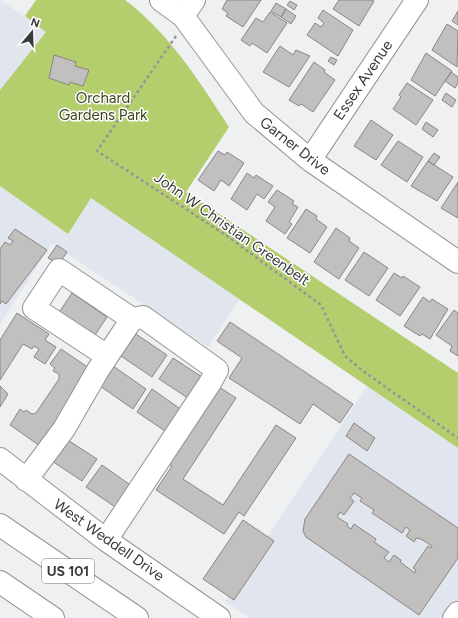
<svg xmlns="http://www.w3.org/2000/svg" width="458" height="618" viewBox="0 0 458 618" font-family="Figtree,sans-serif">
<style>
.built{fill:#e1e5ed}
.green{fill:#b4cd6d}
.building{fill:#c2c0bf;stroke:#888785;fill-rule:evenodd}
.lines{fill:none;stroke-linecap:round;stroke-linejoin:round}
.minor-casing{stroke:#949496;stroke-width:24}
.highway-casing{stroke:#949496;stroke-width:24}
.path{stroke:#969697;stroke-width:2.5;stroke-dasharray:3 3;stroke-linecap:butt}
.minor{stroke:#fff;stroke-width:22}
.highway{stroke:#fff;stroke-width:22}
.labels{text-anchor:middle;dominant-baseline:central;stroke-width:3;stroke-linejoin:round;paint-order:stroke}
.shield{fill:#fff;stroke:#757576;stroke-width:1}
.shield-label{font-size:14px;font-weight:bold;fill:#3a3a3b}
.street-label{font-size:15px;fill:#3a3a3b;stroke:#fff}
.park-label{font-size:15px;fill:#3c461e;stroke:#fff}
</style>
<rect width="100%" height="100%" fill="#eff0f1"/>
<!-- built -->
<path class="built" d="M0,0L46,31L0,90Z
M0,186L68,234L91,198L240,299L208,347L52,244L0,324Z
M367,386L458,448V618H250L225,601Z"/>
<!-- green -->
<path class="green" d="M36,0H125C170,34 199,81 229,127L186,192L458,373V448L91,198L68,234L0,186V90L46,32L25,16Z"/>
<!-- building -->
<path class="building" d="M227,0H261L243,27L226,16L228,13L222,9Z
M339,0H372L374,1L359,26L333,9Z
M290,1L297,5L294,10L287,5Z
M276,3L286,9L281,17L271,11Z
M286,9L296,16L291,24L281,17Z
M323,10L353,30L338,56L307,35L315,23L321,27L324,23L318,18Z
M458,11V25L452,21Z
M270,12L287,23L267,53L252,43L250,46L241,40L256,18L263,22Z
M447,24L458,31L457,67L432,50Z
M280,46L293,55L296,50L310,56L289,87L263,72Z
M426,53L452,71L435,96L411,80Z
M54,55L76,62L75,66L89,70L83,86L70,82L69,85L49,78Z
M331,57L337,60L334,65L328,61Z
M314,62L325,70L324,72L335,80L313,112L301,104L299,106L289,100Z
M451,72L458,77V83L455,88L445,81Z
M407,83L433,100L416,125L393,109L401,97L399,95Z
M446,93L456,100L452,107L442,100Z
M371,120L393,135L376,160L354,146Z
M426,122L438,130L433,137L422,129Z
M398,141L423,157L407,182L381,165Z
M218,151L225,155L227,152L244,163L229,186L221,180L214,191L198,180Z
M434,153L440,157L434,165L428,161Z
M428,161L453,177L437,201L411,186Z
M247,173L254,178L256,175L273,186L264,199L257,194L247,210L231,199Z
M458,182V218L441,208Z
M277,190L294,201L292,204L298,207L289,222L292,224L285,234L266,221L275,207L268,202Z
M306,209L317,216L316,219L327,227L310,253L287,238Z
M336,228L350,238L349,241L359,248L339,279L314,262Z
M15,229L47,250L6,304L2,301L0,304V249L5,242L10,245L13,241L8,238Z
M57,245L67,252L59,264L48,258Z
M364,252L388,268L369,296L345,280Z
M394,273L402,278L403,276L420,287L400,316L376,300Z
M72,293L107,317L93,338L58,314Z
M423,297L430,302L432,299L448,309L430,339L422,334L420,336L404,326Z
M454,310L458,313V356L450,351L452,346L436,335Z
M17,313L49,334L45,340L56,347L45,364L34,357L39,349L34,346L32,349L23,344L0,380V340Z
M230,322L353,404L340,423L313,404L300,424L229,378L242,358L217,341Z
M133,332L167,355L152,377L118,354Z
M61,349L92,370L40,446L10,425L20,409L24,412L26,410L32,414L36,413L59,379V374L53,371L55,368L50,364Z
M173,358L208,381L194,402L159,379Z
M113,366L146,389L133,409L100,386Z
M216,385L236,398L183,479L223,505L276,425L296,438L244,516L239,512L224,534L156,490L172,466L165,462Z
M0,386L8,394L0,407Z
M152,389L186,413L171,435L137,412Z
M354,423L375,438L367,451L346,436Z
M63,437L97,459L82,481L49,459Z
M349,454L458,528V558L419,615L306,537L303,531L305,519ZM354,493L362,498L360,501L374,510L372,513L402,533L406,527L410,530L406,536L414,542L416,538L421,539L432,546L431,548L428,546L413,568L416,570L415,573L400,562L401,560L394,555L389,562L384,558L389,552L374,542L376,539L354,524L351,529L347,526L348,524L337,517L340,512L344,515L354,501L350,498Z
M102,465L136,489L121,511L86,487Z
M243,520L274,541L234,600L203,579Z"/>
<g class="lines">
<defs>
<path id="minor" d="M161,0L183,16L254,113L310,160L458,262
M183,16L194,0
M310,160L417,0
M0,459L106,540L219,618
M26,480L64,429L98,370L132,319L59,270L34,308L107,356
M106,540L210,383L217,370L143,317L132,319
M454,618L458,613"/>
<path id="highway" d="M0,525L137,618
M0,582L53,618"/>
</defs>
<!-- minor casing -->
<use href="#minor" class="minor-casing"/>
<!-- highway casing -->
<use href="#highway" class="highway-casing"/>
<!-- path -->
<path class="path" d="M176,36L97,151L227,236L321,305L345,356L363,371L458,438"/>
<!-- minor -->
<use href="#minor" class="minor"/>
<!-- highway -->
<use href="#highway" class="highway"/>
</g>
<g class="labels">
<!-- shield labels -->
<rect class="shield" x="42" y="559" width="52" height="24" rx="3"/>
<g class="shield-label">
<text x="68" y="571">US 101</text>
</g>
<!-- street labels -->
<g class="street-label">
<text transform="translate(363 80) rotate(-56)">Essex Avenue</text>
<text transform="translate(295 146) rotate(38)">Garner Drive</text>
<text transform="translate(232 229) rotate(35)">John W Christian Greenbelt</text>
<text transform="translate(109 540) rotate(35)">West Weddell Drive</text>
</g>
<!-- park labels -->
<g class="park-label">
<text x="103" y="98">Orchard<tspan x="103" dy="17">Gardens Park</tspan></text>
</g>
</g>
<!-- north arrow -->
<g transform="translate(32 32) rotate(19)" stroke="#ffffff" stroke-width="3" paint-order="stroke">
<path d="M0-3L7 15L0 10L-7 15Z" fill="#3a3a3b"/>
<text y="-6" font-size="11" font-weight="bold" text-anchor="middle" fill="#3a3a3b">N</text>
</g>
</svg>
